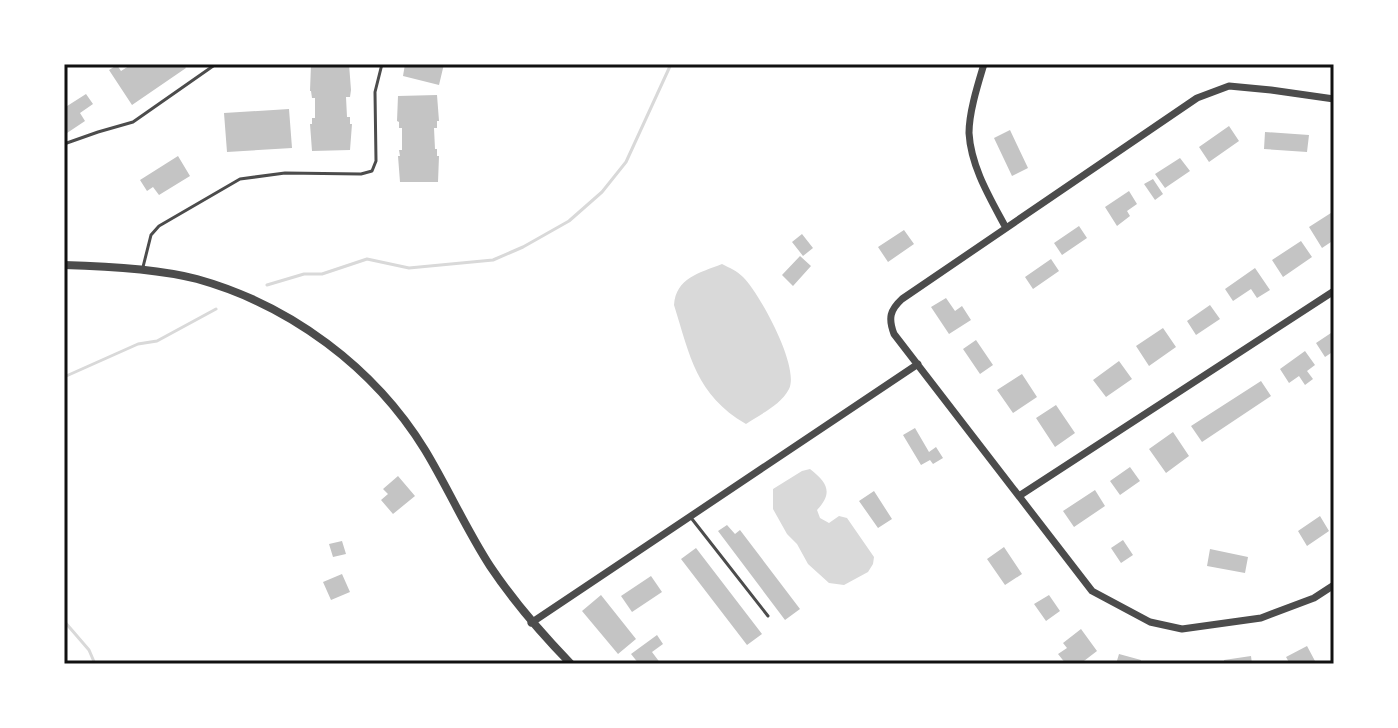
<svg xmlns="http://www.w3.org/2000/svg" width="1398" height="728" viewBox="0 0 1398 728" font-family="Inter,sans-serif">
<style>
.water{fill:#d9d9d9}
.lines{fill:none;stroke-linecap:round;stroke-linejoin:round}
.stream{stroke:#d9d9d9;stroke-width:3}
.building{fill:#c4c4c4}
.service{stroke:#4c4c4c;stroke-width:3}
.minor{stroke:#4c4c4c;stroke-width:7}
.tertiary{stroke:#4c4c4c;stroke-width:8}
.neatline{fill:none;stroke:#111;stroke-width:3}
</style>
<rect width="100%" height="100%" fill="#fff"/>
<!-- water -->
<path class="water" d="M722,264C730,268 737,271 743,277C760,294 800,367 789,389C780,406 760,414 746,424C696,395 690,356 674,305C676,278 699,273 722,264Z
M810,469C828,483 833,493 817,510L820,518L829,523L839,516L847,518L874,557L873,564L868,572L844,585L829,583L808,564L797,544L787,534L773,509V489L802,471Z"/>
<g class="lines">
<!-- stream -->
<path class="stream" d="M267,285L304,274H322L367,259L409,268L493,260L523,247L569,221L602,192L626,162L671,64
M64,377L138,344L157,341L216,309
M64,621L89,650L95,664"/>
</g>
<!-- building -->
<path class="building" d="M132,64H183L186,68L132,105L109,70L117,65L121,71Z
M311,64H349L351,90L350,97H346L347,117H350V124H352L350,150L312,151L310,124H312V118H315V98H312L311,91H310Z
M405,64H444L439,85L403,76Z
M86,94L93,104L80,113L85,121L64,135V108Z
M437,95L439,121H437V128H434L435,149H437V156H439L438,182H400L398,156H400L399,150H402V128H399V122L397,121L398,96Z
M289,109L292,148L227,152L224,113Z
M1229,126L1239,141L1209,162L1199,147Z
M1010,130L1028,168L1012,176L994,138Z
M1265,132L1309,135L1307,152L1264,149Z
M178,156L190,176L159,195L153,187L147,191L140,180Z
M1180,158L1190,171L1165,188L1155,174Z
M1153,179L1163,194L1155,200L1144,184Z
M1129,191L1137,204L1127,211L1130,216L1117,226L1105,207Z
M1334,211V240L1322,248L1309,227Z
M1079,226L1087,238L1062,255L1054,243Z
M904,230L914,244L888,262L878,247Z
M802,234L813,248L803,256L792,242Z
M1301,241L1312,257L1283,277L1272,260Z
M800,256L811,266L793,286L782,275Z
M1051,259L1059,271L1033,289L1025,277Z
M1255,268L1270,290L1257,298L1251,289L1233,301L1225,289Z
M946,298L955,311L962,306L971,320L949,334L931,307Z
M1210,305L1220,319L1196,335L1187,321Z
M1163,328L1176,347L1149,366L1136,346Z
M1334,331V351L1325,357L1316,343Z
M976,340L993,365L980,374L963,349Z
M1305,351L1315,365L1307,371L1313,379L1305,385L1299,376L1289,383L1280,369Z
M1119,361L1132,379L1106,397L1093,380Z
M1022,374L1037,397L1013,413L997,390Z
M1261,381L1271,396L1202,442L1191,426Z
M1056,405L1075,433L1055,447L1036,418Z
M915,428L929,452L936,447L943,458L933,464L930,460L921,465L903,435Z
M1173,432L1189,456L1166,473L1149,449Z
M1130,467L1140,481L1120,495L1110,481Z
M398,476L415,496L393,514L381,500L388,494L383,489Z
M1095,490L1105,506L1074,527L1063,511Z
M874,491L892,519L878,528L859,501Z
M1320,516L1329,531L1307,546L1298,531Z
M727,525L735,534L740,530L800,609L785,620L718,531Z
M1123,540L1133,555L1121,563L1111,548Z
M342,541L346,554L333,557L329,544Z
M1004,547L1022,574L1005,585L987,559Z
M696,548L762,634L747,645L681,559Z
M1210,549L1248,557L1245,573L1207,566Z
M342,574L350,592L331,600L323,582Z
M651,576L662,592L632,612L621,596Z
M601,595L636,639L618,654L582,611Z
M1049,595L1060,611L1046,621L1034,604Z
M1081,629L1097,651L1080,664H1066L1058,654L1067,648L1063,643Z
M657,635L663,644L652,652L661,664H639L631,654Z
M1307,646L1315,661L1309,664H1290L1286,657Z
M1119,654L1141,660L1140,664H1116Z
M1251,656L1252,664H1224V660Z
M1170,661H1206V664H1170Z"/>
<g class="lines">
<!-- service -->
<path class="service" d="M64,144L98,132L133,122L216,64
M143,267L151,235L159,226L240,179L285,173L361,174L372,171L376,161L375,92L382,64
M692,519L768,616"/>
<!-- minor -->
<path class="minor" d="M984,64C978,84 969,112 969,133C971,167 990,198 1006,228
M1334,99L1271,90L1229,86L1197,98L902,299C890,310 888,318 894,334L1092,591L1150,622L1182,629L1261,618L1314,598L1334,585
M1019,496L1334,291
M531,623L918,364"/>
<!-- tertiary -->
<path class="tertiary" d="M64,265C105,266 158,269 197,279C290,305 374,367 425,450C448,488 466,529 490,566C514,602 541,633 571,664"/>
</g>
<!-- border -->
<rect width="1398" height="728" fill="none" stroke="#ffffff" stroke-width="132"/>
<rect x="66" y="66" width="1266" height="596" class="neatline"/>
</svg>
